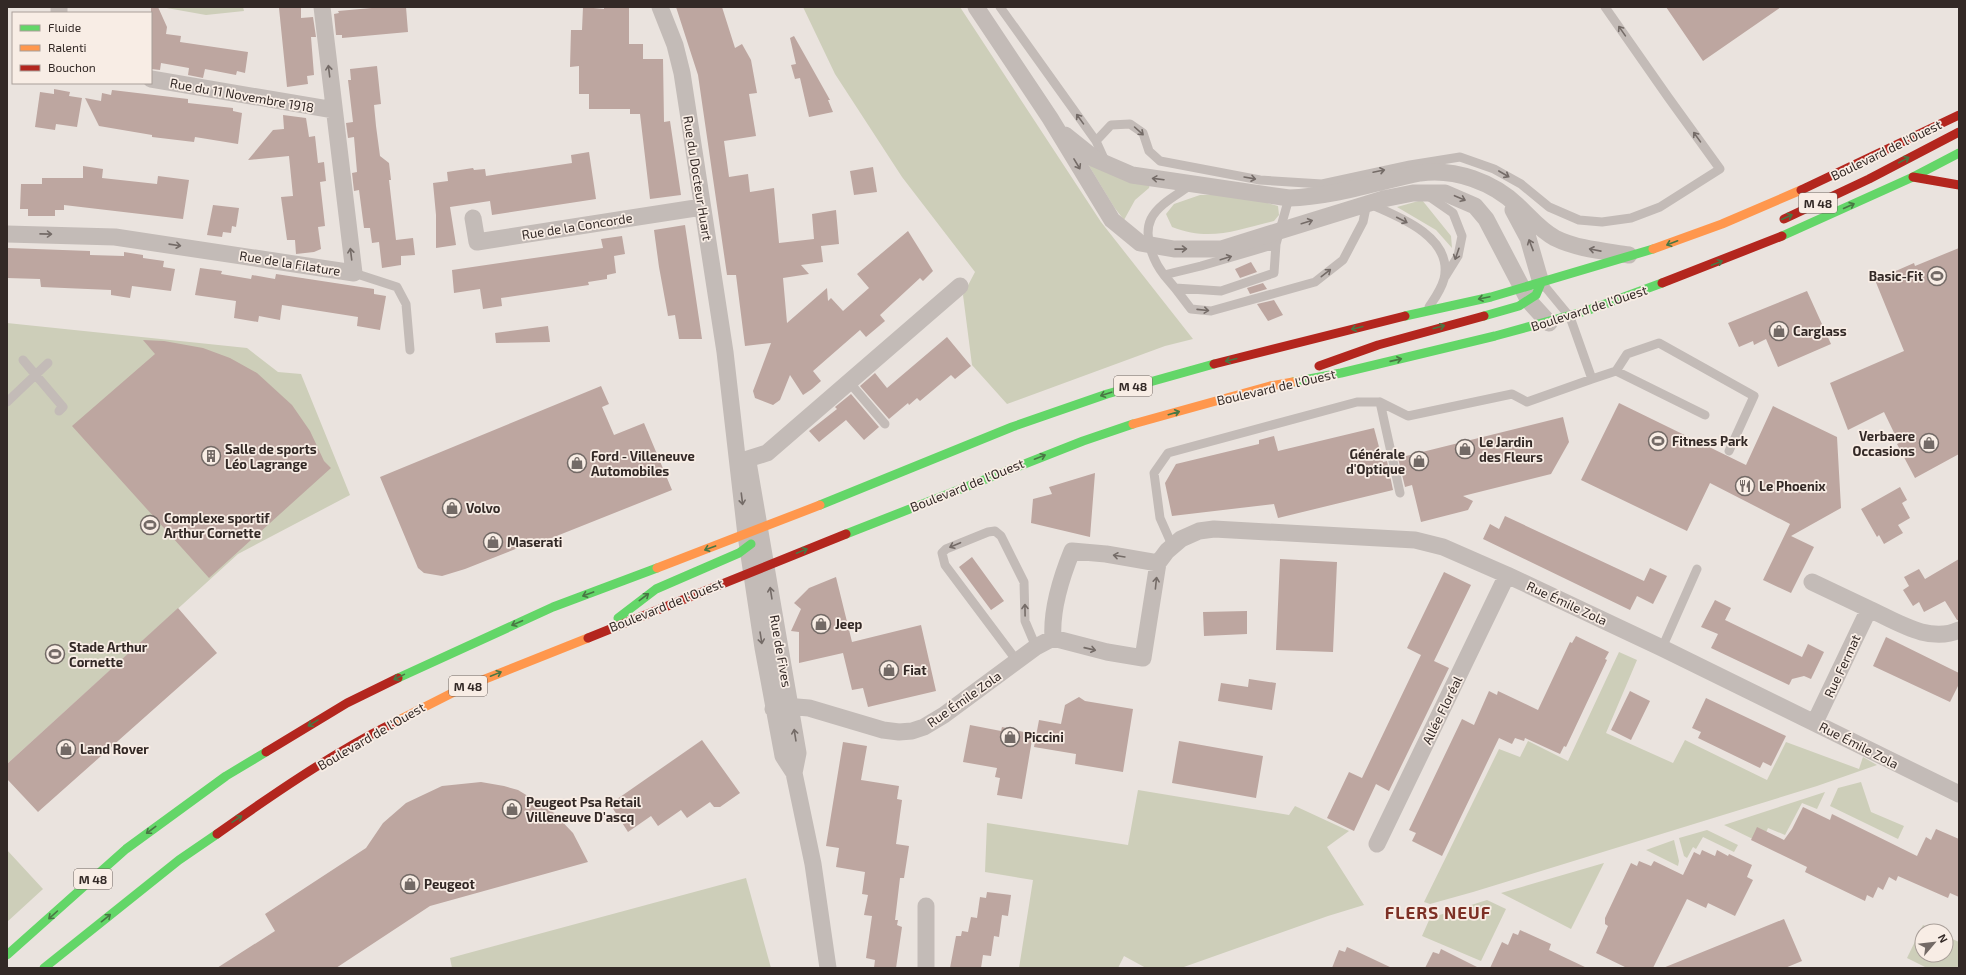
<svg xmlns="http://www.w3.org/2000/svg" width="1966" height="975" viewBox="0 0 1966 975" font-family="'Exo 2',sans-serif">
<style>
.green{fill:#cdceb9}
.building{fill:#bda6a0}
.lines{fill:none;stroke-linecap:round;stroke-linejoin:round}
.lane{stroke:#c3bbb7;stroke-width:9}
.street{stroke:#c3bbb7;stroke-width:17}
.fast{stroke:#63d668;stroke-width:9}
.slow{stroke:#ff974d;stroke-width:9}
.jam{stroke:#b3261e;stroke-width:9}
.oneway{stroke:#746b67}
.oneway2{stroke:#497744}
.labels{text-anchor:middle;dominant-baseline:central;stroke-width:3.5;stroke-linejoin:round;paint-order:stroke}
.shield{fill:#f8ede5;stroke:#6e645f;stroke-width:1}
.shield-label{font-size:12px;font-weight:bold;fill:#332926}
.street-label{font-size:13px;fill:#332926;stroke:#f8ede5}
.poi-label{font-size:13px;font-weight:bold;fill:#332926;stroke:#f8ede5;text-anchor:start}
.district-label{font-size:17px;font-weight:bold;letter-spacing:1px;fill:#7d3025;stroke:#f8ede5}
</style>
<rect width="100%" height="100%" fill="#eae3de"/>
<!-- green -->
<path class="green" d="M161,7H243L244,11L206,15Z
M803,7H960L1101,222L1193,339L1165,346L1007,404L972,365L963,295L975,272L902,177L835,74Z
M1083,156L1150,183L1149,188L1135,200L1124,220L1114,207Z
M1237,194L1278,206L1279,215L1274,221C1235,230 1211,242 1172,227L1166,214L1174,204L1200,195Z
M1422,200L1451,236L1452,248L1436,230L1397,207Z
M7,323L247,348L278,372L301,374L350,495L238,554L7,764Z
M1619,652L1637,660L1606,733L1673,763L1685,740L1767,780L1786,742L1859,769L1863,757L1877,765L1817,786L1473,892L1430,904L1424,902L1499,749L1520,757L1528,741L1568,761Z
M1861,782L1871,812L1904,826L1898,839L1830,806L1838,788Z
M1138,790L1289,815L1295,806L1349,831L1327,847L1364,905L1328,916L1181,968H1146L1124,956L1118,968H1019L1033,880L985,872L987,823L1128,845Z
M1825,792L1817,809L1802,803L1785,835L1768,828L1761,843L1724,825Z
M1707,830L1738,845L1734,852L1703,837L1696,849L1693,847L1687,858L1684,856L1679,838Z
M1674,840L1679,861L1678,866L1646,850Z
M7,850L43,889L7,922Z
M1604,863L1571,929L1501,893Z
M746,878L771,968H452L450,958Z
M1487,900L1506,909L1481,961L1422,936L1430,918Z
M1923,925L1936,931H1922V955H1946V936L1959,942V968H1927L1907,958Z"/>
<!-- building -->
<path class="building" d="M151,7H158L167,27L166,34L181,36L180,42L248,52L245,73L237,71L236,75L205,69L203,78L188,75L189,68L161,63L160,70L151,69Z
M301,7V18L313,17L316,37H311L314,75L307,76L308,84L287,87L279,8Z
M383,7H406L408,32L342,38V35H336L334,14L339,13L338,11Z
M583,7L604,9V7H629V44H643V59H663L664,122L670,121L681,195L650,199L640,114H630V109H589V94H579V66L570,67L571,30H582Z
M676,7H722L735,48L742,44L751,60L757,93L749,94L756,136L724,141L729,177L748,174L750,192L774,188L779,243L814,239L812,214L836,210L839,244L821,246L823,262L801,265L809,274L783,278L787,323L827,288L828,301L831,298L843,311L869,288L857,274L908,231L933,271L923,281L920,278L880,315L885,321L866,337L860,330L813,371L821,381L812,389L803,395L790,375L780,400L773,405L755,398L753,391L771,343L745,346L736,275H727L698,75Z
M1666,7H1781L1703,61Z
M794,36L830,100H828L833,112L809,117L800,78L795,79L791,65L796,64L790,38Z
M377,66L381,104L374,105L376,126L380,156L389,163L391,180H389L396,240L413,238L415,255L401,256V265L382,268L379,242L372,243L370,228H364L359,190L354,191L352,173L357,172L354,137L348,138L346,123L353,122L348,80H351L350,69Z
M54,89L70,92L69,96L82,98L77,127L56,124L55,130L35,127L40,92L54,94Z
M112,90L188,99V103L233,108V111L242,113L238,144L195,137L194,142L152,137V135L99,126L85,98L101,101L102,93L111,95Z
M283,115L306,118L309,137L315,136L318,163L324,162L326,181L320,182L325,226L318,227L321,249L314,252L296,254L295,240H287L281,197L293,196L289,156L248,160L273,130L284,129Z
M589,152L596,199L492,215L490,201L450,207L456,245L436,248V215L433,183L448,181L447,172L473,168L474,170L485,169L486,176L572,163L571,155Z
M83,166L103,169L102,178L157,184L158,176L189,180L183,219L64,205V210H55V216H28V209H20L21,184H42V178H83Z
M873,167L877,192L854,195L850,171Z
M213,205L239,208L236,227L232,226L231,233L223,232L222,237L207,235Z
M685,225L688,245L702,339H679L675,315L668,316L659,267L654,230Z
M622,236L625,254L614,256L616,273L607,275V279L588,282L589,285L501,298L502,306L483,309L480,289L454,293L452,270L603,248L601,239Z
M8,248L90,251V255L124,256V252L143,255V258L164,261L163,267L175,269L171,291L132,286L130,298L111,295V290L41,287L40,279L7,278Z
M1959,248V454L1915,478L1897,444L1899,443L1884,412L1848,430L1830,383L1904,351L1875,280L1914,263L1915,266Z
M1251,262L1257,272L1240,278L1235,269Z
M200,268L222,271L221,274L251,279L252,275L275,279L276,274L374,289V294L386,296L380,330L357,326L358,317L282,305L280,320L259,316L258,322L234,318L236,301L195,295Z
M1263,283L1267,289L1250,294L1247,288Z
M1807,291L1831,344L1778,367L1766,339L1754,345L1753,341L1739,347L1728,323Z
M1274,300L1283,315L1268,321L1257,304Z
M548,326L550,342L496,343L495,333Z
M947,337L971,366L955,379L951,375L920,401L917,398L909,405L908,403L889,419L860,386L875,373L887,388Z
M143,340L164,341L203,348L230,358L257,373L292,405L310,431L324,461L331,468L209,578L72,426L155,354Z
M601,386L609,404L602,407L614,435L644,423L672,490L529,547L528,544L465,569L442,576L424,573L418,568L380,477Z
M851,394L879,427L864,440L846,420L819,442L809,431L837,409L835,407Z
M1619,403L1746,465L1773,406L1837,437L1841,508L1791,536L1814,547L1791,593L1763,580L1790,524L1710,483L1687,531L1581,480Z
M1563,417L1569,442L1551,474L1463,496L1473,501L1468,510L1421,522L1412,485L1405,487L1398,458Z
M1374,428L1383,462L1387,461L1393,490L1278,518L1274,504L1172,516L1165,483L1176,464L1259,444V440L1274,436L1278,451Z
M1095,473L1090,537L1031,523L1033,499L1052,494L1049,487Z
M1900,487L1907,500L1902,503L1910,518L1898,525L1903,533L1884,544L1879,535L1877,537L1861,509Z
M1505,516L1644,581L1650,568L1667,576L1653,604L1637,596L1630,610L1483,539L1490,524L1499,529Z
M972,557L1004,601L991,610L959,567Z
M1280,559L1337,562L1333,652L1276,650Z
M1959,559V620H1957L1945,601L1924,612L1919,602L1913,606L1903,590L1909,586L1904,577L1919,569L1925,579Z
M1444,572L1471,585L1434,661L1449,668L1389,791L1376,784L1354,831L1327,818L1349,772L1362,778L1421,655L1407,648Z
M836,577L852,642L921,625L936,691L868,707L863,688L852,690L843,653L799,663V632L791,631L801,609L794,603L809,588Z
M1715,600L1731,608L1725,620L1802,657L1808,644L1824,652L1811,679L1804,676L1792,679L1789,685L1711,648L1718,634L1701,627Z
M178,608L217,653L38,812L7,779V764Z
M1247,611V634L1204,636L1203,612Z
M1576,636L1609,652L1605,659L1607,660L1566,747L1564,746L1560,754L1525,738L1524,741L1515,738L1512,744L1499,738L1442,856L1412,841L1416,833L1409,830L1462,719L1474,725L1489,691L1497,695L1498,691L1538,710L1570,642L1572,643Z
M1886,637L1959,673V684L1950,702L1873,666Z
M1249,679L1276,683L1272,710L1218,701L1221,683L1248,687Z
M1630,691L1650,701L1631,740L1611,730Z
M1079,697L1085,701L1133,709L1123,772L1075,764L1076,754L1034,747L1039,720L1061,724L1065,705Z
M1706,698L1786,736L1771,766L1763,762L1760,768L1698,738L1701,732L1692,728Z
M970,725L1001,731L1002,727L1033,734L1022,799L997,795L1000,778L995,777L997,768L963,762Z
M702,740L740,793L720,807H714L710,802L687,818L681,810L658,826L651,816L628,832L610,804Z
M1179,741L1263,756L1256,798L1172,783Z
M843,742L867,746L861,780L899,786L897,799L902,800L896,844L909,846L904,878H900L895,920H898L897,925L902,927L896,968H874L875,960L866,958L872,916L864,915L868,895L862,894L865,872L836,867L839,848L826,846Z
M481,782L504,786L518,790L551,810L573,833L588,862L430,906L336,968H217L275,931L265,914L366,848L383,823L406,803L442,786Z
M1803,807L1830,820L1832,814L1917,856L1926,837L1931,840L1936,829L1959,839V897L1950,893L1948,898L1898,876L1896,881L1889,877L1883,890L1878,887L1873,898L1867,895L1865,901L1805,872L1807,867L1751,840L1757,827L1784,840L1792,829Z
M1702,850L1715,856L1717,850L1728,856L1729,854L1752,865L1747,877L1753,880L1735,916L1708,903L1706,908L1687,899L1653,968H1627L1596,953L1608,926L1605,924V918L1631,863L1637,866L1639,861L1651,866L1654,861L1683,875L1694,852L1700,855Z
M987,892L1011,895L1008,916L1002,915L999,937L994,936L991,956L983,955L981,968H950L956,936H961L962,931L968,932L971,917L977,918L980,897L986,898Z
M1784,919L1802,961L1785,968H1663Z
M1520,930L1551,944L1549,950L1587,968H1490L1502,942L1508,945L1513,933L1518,935Z
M1347,947L1358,952L1392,968H1332L1339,950L1345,952Z
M1441,949L1479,968H1425L1433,952L1439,954Z"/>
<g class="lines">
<!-- lane -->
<path class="lane" d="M1000,7L1096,141L1106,163
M1096,141L1111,125L1130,124L1143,133L1149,151L1160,161L1260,180L1322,184L1410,165L1460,157L1494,169L1521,184L1549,207L1579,220L1602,222L1631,218L1660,207L1720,169L1668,97L1605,7
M1192,184C1179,194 1158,204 1151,219C1143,236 1153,261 1164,275L1201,266L1276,244L1289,198
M1427,195L1453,213L1462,236L1458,256L1445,277
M354,273L397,287L406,304L410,350
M1164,275L1175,288L1221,291L1274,273L1276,244
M1175,288L1191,309L1211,311L1315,282L1343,260L1363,222L1367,203C1398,216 1454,237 1444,279C1441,290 1435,298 1429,307
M23,360L63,407L59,411
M1616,371L1705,415
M1592,379L1616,371L1627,354L1659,343L1754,396L1729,451
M849,382L885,424
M7,402L48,363
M1380,402L1408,416L1512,394L1527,402L1592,379L1570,317L1542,283
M1172,545L1160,518L1154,473L1168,453L1357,402H1380L1400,493
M1662,648L1697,569
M1017,661L945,565L942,553L946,549L988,532L995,531L1001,536L1024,582L1025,621L1036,647"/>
<!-- street -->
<path class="street" d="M59,7V13
M660,7L675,45L682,73L725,352L746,535L763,648L783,756L794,773L813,864L828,968
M976,7L1050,118L1112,220L1140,243L1174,249H1221L1383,199L1413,193H1445L1475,206L1486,219L1529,301L1549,323
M151,79L334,110
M1065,135L1095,159L1132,175L1289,198C1333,197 1376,182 1420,173C1455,168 1493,182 1518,206C1530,217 1540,230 1555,238C1577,249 1604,251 1629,255
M1513,210L1528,238L1541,283
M473,218L477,242L702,207
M7,234L115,237L354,273L322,7
M738,462L767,453L960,286
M748,462L798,753L794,773
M1812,582L1869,609
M1053,638C1051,609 1061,578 1072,551L1106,554L1158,563
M773,709L797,707L809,708L883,730L899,732L912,731L924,727L944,715L1036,647L1053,638L1107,652L1143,658L1158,563L1167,551L1181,539L1199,531L1214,529L1415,540L1443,547L1507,575L1662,648L1959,794
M1815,722L1869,609C1896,621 1929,644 1959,630
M1377,844L1507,575
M926,968V906"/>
<!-- fast -->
<path class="fast" d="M1782,236L1913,177L1959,153
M1405,316L1491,297L1653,249
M1484,316L1519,306L1536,295L1541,283
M1293,382L1341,373L1495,336L1586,311L1662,283
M820,505L1012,427L1107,394L1214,364
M846,534L1083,441L1133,424
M618,618L656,589L739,553L751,544
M398,678L553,607L657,568
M7,955L126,849L226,776L266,752
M44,968L179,860L217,834"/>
<!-- slow -->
<path class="slow" d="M1653,249L1722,224L1801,190
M1133,424L1270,386L1293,382
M657,568L820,505
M391,724L460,689L588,638"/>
<!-- jam -->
<path class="jam" d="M1913,177L1959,185
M1801,190L1959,115
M1784,219L1869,179L1959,132
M1662,283L1782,236
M1214,364L1405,316
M1319,366L1378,345L1484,316
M588,638L846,534
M266,752L347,703L398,678
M217,834C272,795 330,755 391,724"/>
</g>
<!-- one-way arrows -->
<defs><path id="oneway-shaft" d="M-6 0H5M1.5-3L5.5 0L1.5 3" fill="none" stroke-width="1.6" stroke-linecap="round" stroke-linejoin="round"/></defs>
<g class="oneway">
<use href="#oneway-shaft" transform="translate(1622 31) rotate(-125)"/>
<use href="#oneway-shaft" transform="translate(329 71) rotate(-97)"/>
<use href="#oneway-shaft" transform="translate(1080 119) rotate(-126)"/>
<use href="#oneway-shaft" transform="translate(1139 131) rotate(42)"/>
<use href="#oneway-shaft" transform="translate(1697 137) rotate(-126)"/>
<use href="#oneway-shaft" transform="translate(1077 164) rotate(59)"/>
<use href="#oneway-shaft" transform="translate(1379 171) rotate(-12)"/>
<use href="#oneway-shaft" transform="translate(1504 174) rotate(30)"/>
<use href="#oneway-shaft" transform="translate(1250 178) rotate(10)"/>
<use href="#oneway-shaft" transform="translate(1158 179) rotate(-173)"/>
<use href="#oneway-shaft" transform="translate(1460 198) rotate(23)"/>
<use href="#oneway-shaft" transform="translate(1402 220) rotate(27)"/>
<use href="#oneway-shaft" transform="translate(1307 222) rotate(-17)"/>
<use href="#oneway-shaft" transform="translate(46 234) rotate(1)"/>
<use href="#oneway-shaft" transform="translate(175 245) rotate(8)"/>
<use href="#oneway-shaft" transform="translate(1531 245) rotate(-111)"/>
<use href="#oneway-shaft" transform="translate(1181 249) rotate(-1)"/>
<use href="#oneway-shaft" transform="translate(1595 250) rotate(-169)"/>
<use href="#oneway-shaft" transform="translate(351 254) rotate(-97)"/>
<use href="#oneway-shaft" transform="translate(1457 254) rotate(109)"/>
<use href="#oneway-shaft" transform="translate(1226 258) rotate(-17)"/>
<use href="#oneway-shaft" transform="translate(1326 273) rotate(-38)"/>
<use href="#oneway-shaft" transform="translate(1203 310) rotate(6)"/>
<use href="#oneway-shaft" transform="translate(742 499) rotate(83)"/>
<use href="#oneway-shaft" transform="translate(955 545) rotate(157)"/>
<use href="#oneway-shaft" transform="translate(1119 556) rotate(-171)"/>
<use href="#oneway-shaft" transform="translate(1156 583) rotate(-84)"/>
<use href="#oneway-shaft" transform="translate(771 593) rotate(-99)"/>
<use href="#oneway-shaft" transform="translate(1025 610) rotate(-91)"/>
<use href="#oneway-shaft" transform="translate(761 638) rotate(81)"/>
<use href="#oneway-shaft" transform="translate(1090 649) rotate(13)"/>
<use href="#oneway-shaft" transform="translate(795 735) rotate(-99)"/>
</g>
<g class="oneway2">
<use href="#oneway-shaft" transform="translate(1904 160) rotate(-28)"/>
<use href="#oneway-shaft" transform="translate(1849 206) rotate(-24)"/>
<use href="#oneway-shaft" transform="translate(1787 217) rotate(-24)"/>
<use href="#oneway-shaft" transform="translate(1672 243) rotate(159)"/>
<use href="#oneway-shaft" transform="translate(1717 263) rotate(-21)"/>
<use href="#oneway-shaft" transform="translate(1484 298) rotate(168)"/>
<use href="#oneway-shaft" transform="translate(1439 327) rotate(-15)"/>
<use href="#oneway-shaft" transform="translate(1357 328) rotate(166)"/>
<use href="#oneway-shaft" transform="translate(1231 360) rotate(166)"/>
<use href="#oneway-shaft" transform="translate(1396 360) rotate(-13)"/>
<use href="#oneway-shaft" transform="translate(1106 394) rotate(162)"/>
<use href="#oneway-shaft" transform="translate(1174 413) rotate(-16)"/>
<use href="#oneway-shaft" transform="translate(1040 457) rotate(-21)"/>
<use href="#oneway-shaft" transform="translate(710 548) rotate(160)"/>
<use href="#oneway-shaft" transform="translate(802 551) rotate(-22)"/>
<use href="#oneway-shaft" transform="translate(588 594) rotate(160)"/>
<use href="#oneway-shaft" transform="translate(644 597) rotate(-37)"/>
<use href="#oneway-shaft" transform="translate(517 623) rotate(157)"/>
<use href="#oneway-shaft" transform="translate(496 674) rotate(-22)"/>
<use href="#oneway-shaft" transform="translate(399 677) rotate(154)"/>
<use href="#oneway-shaft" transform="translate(313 723) rotate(149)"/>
<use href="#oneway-shaft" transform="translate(237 819) rotate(-34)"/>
<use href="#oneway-shaft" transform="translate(151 830) rotate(143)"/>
<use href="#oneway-shaft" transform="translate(53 915) rotate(138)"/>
<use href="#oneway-shaft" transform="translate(106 918) rotate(-39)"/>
</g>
<!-- icons -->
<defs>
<symbol id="stadium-ring" viewBox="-11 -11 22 22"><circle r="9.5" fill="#f8ede5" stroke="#736a66" stroke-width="1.5"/><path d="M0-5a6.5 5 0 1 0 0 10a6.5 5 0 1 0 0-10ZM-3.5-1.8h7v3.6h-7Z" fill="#736a66"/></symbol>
<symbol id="shop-ring" viewBox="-11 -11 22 22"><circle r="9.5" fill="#f8ede5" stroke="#736a66" stroke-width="1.5"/><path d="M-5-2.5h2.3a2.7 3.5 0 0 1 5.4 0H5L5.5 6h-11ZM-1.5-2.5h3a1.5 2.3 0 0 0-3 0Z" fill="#736a66"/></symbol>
<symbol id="building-ring" viewBox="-11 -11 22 22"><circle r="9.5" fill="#f8ede5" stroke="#736a66" stroke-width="1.5"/><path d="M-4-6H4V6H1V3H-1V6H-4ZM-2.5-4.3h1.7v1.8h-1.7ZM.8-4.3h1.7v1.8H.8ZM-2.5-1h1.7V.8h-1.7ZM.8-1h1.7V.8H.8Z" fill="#736a66"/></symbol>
<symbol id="restaurant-ring" viewBox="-11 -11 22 22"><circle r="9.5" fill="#f8ede5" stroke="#736a66" stroke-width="1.5"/><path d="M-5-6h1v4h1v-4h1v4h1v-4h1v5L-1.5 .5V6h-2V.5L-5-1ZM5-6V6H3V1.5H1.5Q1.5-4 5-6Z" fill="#736a66"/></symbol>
</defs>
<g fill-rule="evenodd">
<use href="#stadium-ring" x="1926" y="265" width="22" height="22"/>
<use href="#shop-ring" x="1768" y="320" width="22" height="22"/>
<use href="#stadium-ring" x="1647" y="430" width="22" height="22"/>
<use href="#shop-ring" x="1918" y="432" width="22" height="22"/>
<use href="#shop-ring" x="1454" y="438" width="22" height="22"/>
<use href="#building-ring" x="200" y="445" width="22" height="22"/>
<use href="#shop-ring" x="1408" y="450" width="22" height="22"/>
<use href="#shop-ring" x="566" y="452" width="22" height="22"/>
<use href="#restaurant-ring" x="1734" y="475" width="22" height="22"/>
<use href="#shop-ring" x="441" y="497" width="22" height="22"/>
<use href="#stadium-ring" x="139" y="514" width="22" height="22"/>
<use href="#shop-ring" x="482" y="531" width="22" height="22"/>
<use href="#shop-ring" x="810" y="613" width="22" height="22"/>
<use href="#stadium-ring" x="44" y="643" width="22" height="22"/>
<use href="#shop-ring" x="878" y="659" width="22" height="22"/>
<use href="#shop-ring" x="999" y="726" width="22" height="22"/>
<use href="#shop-ring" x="55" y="738" width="22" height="22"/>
<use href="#shop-ring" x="501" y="798" width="22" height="22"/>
<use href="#shop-ring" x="399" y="873" width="22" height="22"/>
</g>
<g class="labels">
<!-- shield labels -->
<g class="shield">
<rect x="1799" y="193" width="38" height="20" rx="3"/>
<rect x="1114" y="376" width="38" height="20" rx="3"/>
<rect x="449" y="676" width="38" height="20" rx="3"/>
<rect x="74" y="869" width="38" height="20" rx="3"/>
</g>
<g class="shield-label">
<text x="1818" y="203">M 48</text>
<text x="1133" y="386">M 48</text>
<text x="468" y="686">M 48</text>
<text x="93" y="879">M 48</text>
</g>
<!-- street labels -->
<g class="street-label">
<text transform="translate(242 95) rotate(10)">Rue du 11 Novembre 1918</text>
<text transform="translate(1886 150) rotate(-26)">Boulevard de l'Ouest</text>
<text transform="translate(698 178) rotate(81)">Rue du Docteur Huart</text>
<text transform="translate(577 226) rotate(-9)">Rue de la Concorde</text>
<text transform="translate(290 263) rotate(9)">Rue de la Filature</text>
<text transform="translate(1589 308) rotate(-18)">Boulevard de l'Ouest</text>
<text transform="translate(1276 387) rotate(-13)">Boulevard de l'Ouest</text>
<text transform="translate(967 485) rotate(-22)">Boulevard de l'Ouest</text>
<text transform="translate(1567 603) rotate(25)">Rue Émile Zola</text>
<text transform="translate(666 605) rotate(-22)">Boulevard de l'Ouest</text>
<text transform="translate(781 651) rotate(80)">Rue de Fives</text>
<text transform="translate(1842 666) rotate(-65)">Rue Fermat</text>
<text transform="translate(964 699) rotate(-35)">Rue Émile Zola</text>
<text transform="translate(1442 710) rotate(-64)">Allée Floréal</text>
<text transform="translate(371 736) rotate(-30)">Boulevard de l'Ouest</text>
<text transform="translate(1859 745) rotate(27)">Rue Émile Zola</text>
</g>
<!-- poi labels -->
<g class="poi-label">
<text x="1923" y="276" text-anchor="end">Basic-Fit</text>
<text x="1793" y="331">Carglass</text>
<text x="1915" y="436" text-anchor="end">Verbaere<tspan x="1915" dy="15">Occasions</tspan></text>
<text x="1672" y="441">Fitness Park</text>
<text x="1479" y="442">Le Jardin<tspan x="1479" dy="15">des Fleurs</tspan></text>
<text x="225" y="449">Salle de sports<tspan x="225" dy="15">Léo Lagrange</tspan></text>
<text x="1405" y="454" text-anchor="end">Générale<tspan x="1405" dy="15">d'Optique</tspan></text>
<text x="591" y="456">Ford - Villeneuve<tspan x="591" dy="15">Automobiles</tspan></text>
<text x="1759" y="486">Le Phoenix</text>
<text x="466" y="508">Volvo</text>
<text x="164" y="518">Complexe sportif<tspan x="164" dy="15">Arthur Cornette</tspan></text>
<text x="507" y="542">Maserati</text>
<text x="835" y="624">Jeep</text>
<text x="69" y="647">Stade Arthur<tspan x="69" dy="15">Cornette</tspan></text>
<text x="903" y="670">Fiat</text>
<text x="1024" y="737">Piccini</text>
<text x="80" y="749">Land Rover</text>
<text x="526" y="802">Peugeot Psa Retail<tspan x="526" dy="15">Villeneuve D'ascq</tspan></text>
<text x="424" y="884">Peugeot</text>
</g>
<!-- district labels -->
<g class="district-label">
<text x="1438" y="912">FLERS NEUF</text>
</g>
</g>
<!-- border -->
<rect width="1966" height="975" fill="none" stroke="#332926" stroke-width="16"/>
<!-- legend -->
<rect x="12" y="12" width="140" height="72" fill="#f8ede5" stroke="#a99f99"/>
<rect x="20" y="25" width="20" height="6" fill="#63d668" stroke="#a99f99"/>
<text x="48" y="32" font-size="12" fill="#332926">Fluide</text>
<rect x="20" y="45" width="20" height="6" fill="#ff974d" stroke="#a99f99"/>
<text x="48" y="52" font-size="12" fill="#332926">Ralenti</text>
<rect x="20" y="65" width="20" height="6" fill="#b3261e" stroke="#a99f99"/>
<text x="48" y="72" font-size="12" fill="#332926">Bouchon</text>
<!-- north arrow -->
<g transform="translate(1934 943) rotate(62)"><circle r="19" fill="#f8ede5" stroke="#a99f99"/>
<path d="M0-3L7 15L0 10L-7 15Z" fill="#736a66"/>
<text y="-6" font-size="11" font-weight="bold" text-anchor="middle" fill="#332926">N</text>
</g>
</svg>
